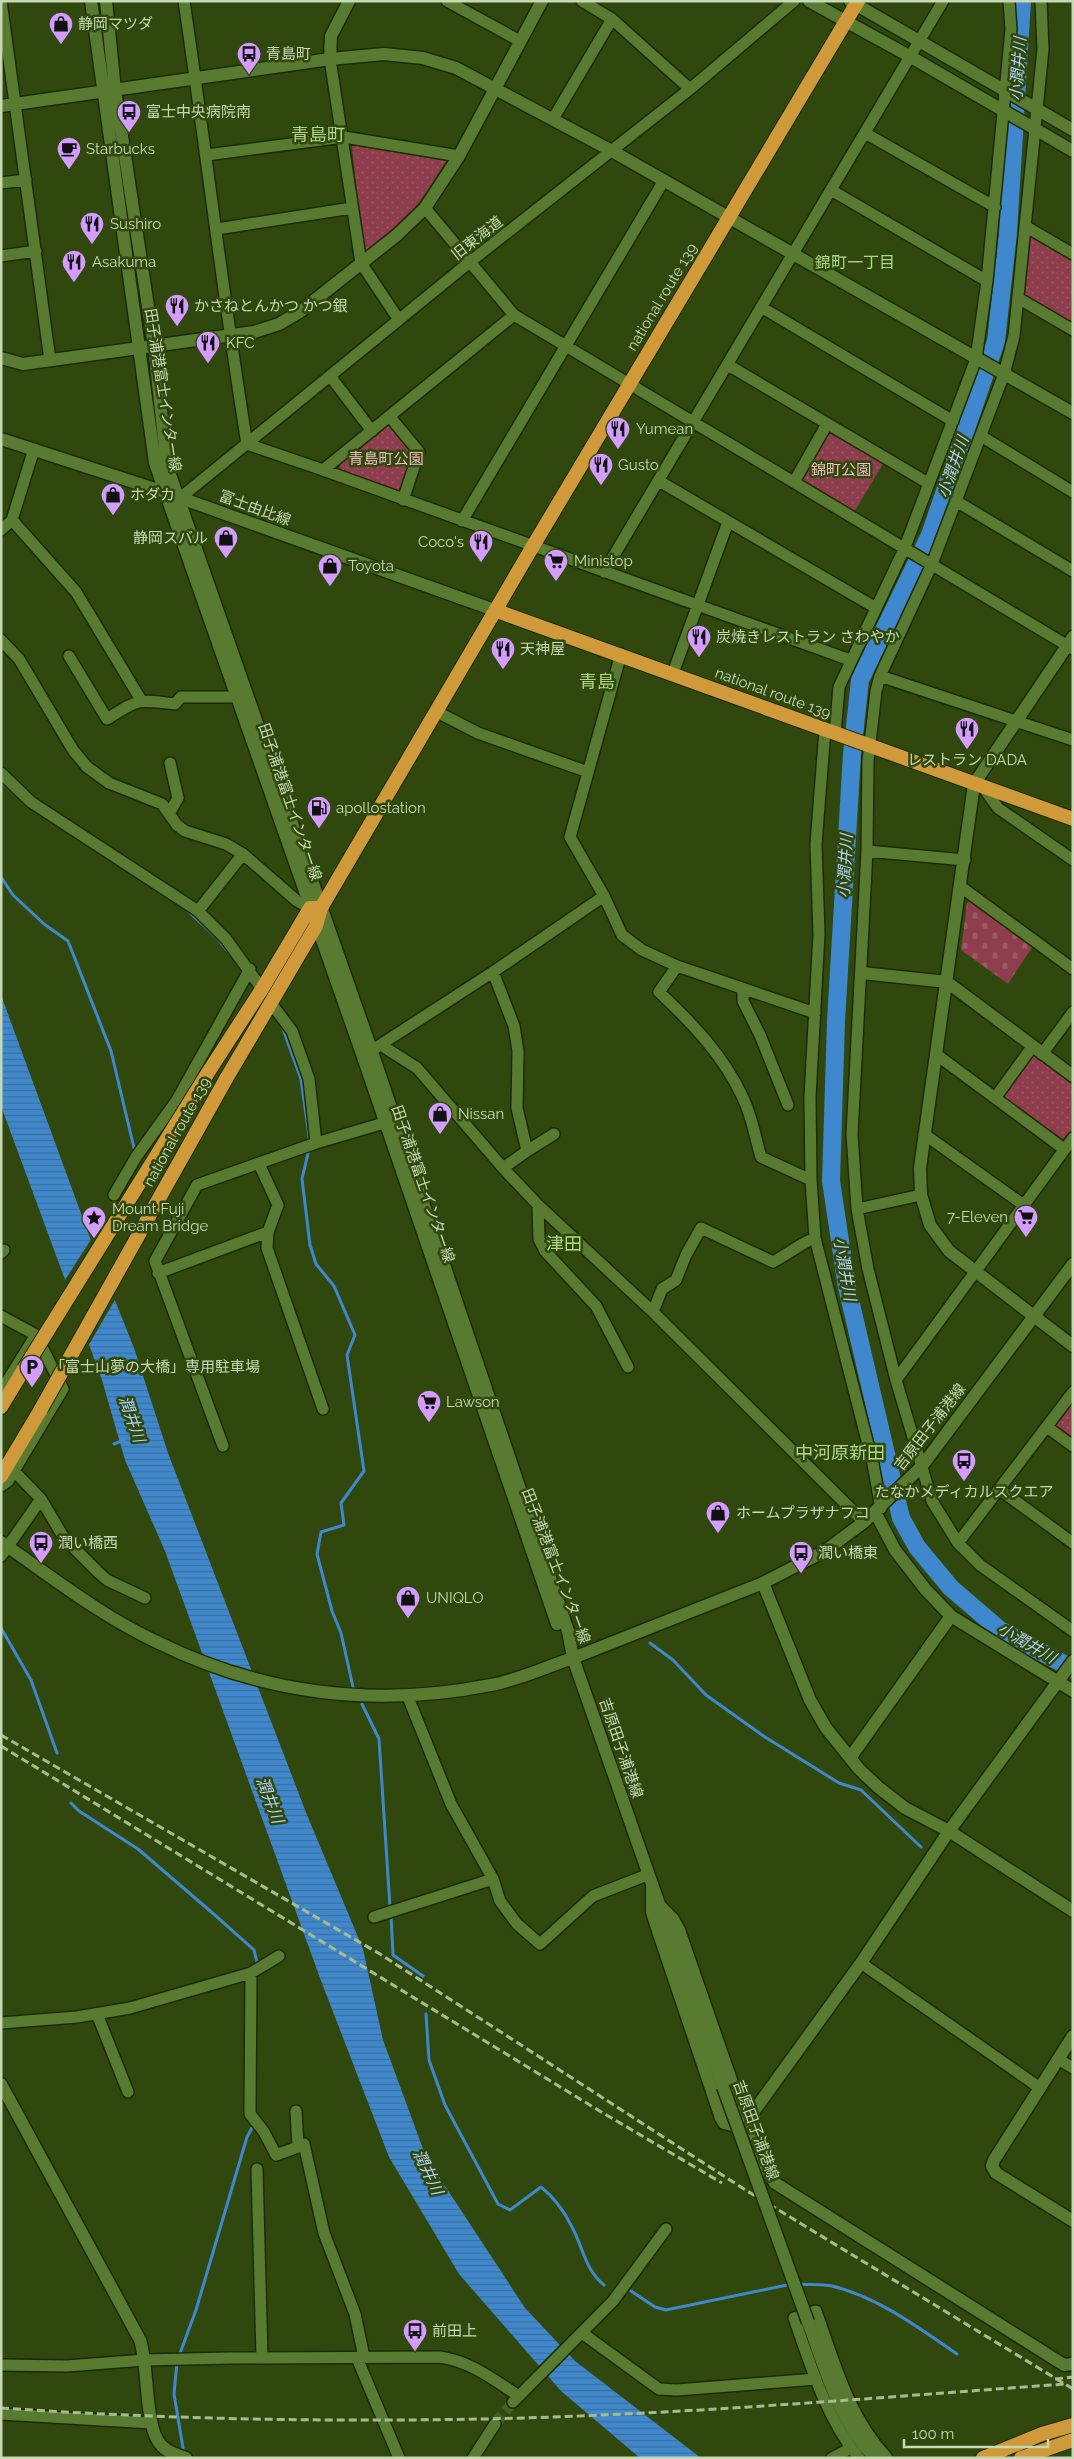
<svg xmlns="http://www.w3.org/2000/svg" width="1074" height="2459" viewBox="0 0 1074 2459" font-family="Raleway,'Noto Sans JP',sans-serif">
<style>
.cemetery{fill:url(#cemetery-stones)}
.park{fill:url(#park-dots)}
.water{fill:url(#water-rules)}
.pier{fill:#30480e}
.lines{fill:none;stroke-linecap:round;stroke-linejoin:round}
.stream{stroke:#4088cd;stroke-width:3}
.river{stroke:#4088cd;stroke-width:18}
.minor-tunnel{stroke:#465e27;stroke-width:11;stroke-dasharray:11 5.5;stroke-linecap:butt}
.minor-casing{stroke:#1b2c04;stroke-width:14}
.tertiary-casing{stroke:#1b2c04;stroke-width:15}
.secondary-casing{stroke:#1b2c04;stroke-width:15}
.trunk-casing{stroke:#1b2c04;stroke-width:16}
.minor{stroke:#597b31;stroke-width:11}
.tertiary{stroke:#597b31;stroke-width:12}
.secondary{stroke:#597b31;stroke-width:12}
.trunk{stroke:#d09a3a;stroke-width:14}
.rail{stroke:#a6ba91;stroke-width:3;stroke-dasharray:8 4;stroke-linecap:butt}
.secondary-bridge-casing{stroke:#1b2c04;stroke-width:15;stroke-linecap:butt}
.trunk-bridge-casing{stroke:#1b2c04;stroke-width:16;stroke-linecap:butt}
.secondary-bridge{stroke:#597b31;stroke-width:12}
.trunk-bridge{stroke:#d09a3a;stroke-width:14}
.labels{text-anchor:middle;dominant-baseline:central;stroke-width:5;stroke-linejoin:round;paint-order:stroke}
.poi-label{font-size:15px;fill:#c6d9b4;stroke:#30480e;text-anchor:start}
.street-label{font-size:15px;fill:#c6d9b4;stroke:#30480e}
.park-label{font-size:15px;fill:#f2bcc3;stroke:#30480e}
.water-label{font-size:16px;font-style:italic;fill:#afd2f6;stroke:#30480e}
.neighbourhood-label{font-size:16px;fill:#b1d78a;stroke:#30480e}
.quarter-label{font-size:18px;fill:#b1d78a;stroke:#30480e}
</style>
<defs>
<pattern id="cemetery-stones" width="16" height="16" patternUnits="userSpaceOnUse" patternTransform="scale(1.25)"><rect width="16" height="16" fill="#8e3d4d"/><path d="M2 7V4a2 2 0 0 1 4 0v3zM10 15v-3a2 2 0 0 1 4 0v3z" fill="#9c5864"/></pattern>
<pattern id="park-dots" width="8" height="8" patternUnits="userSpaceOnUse" patternTransform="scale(1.25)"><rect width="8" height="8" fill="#8e3d4d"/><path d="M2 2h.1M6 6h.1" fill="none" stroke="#9c5864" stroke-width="1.8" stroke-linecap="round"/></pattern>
<pattern id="water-rules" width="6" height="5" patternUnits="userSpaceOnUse" patternTransform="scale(1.25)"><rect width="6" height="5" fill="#4088cd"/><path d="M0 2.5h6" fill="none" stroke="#3e6f98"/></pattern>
</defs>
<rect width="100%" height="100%" fill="#30480e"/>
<!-- cemetery -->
<path class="cemetery" d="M973,900L1033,946L1008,984L961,950L967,903Z"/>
<!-- park -->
<path class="park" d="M355,143L445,156L447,160C428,189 398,241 363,251L352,146Z
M1034,236L1073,258V324L1025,297L1023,292L1029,237Z
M389,424L414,451L403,488L398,491L341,470L339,463Z
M831,430L884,462L854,512L801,480L827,431Z
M1034,1053L1073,1082V1130L1065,1141L1003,1096Z
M1073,1396V1440L1052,1424Z"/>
<!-- water -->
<path class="water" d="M1,995L90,1238L134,1348L168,1453L307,1815L363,1949L383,2040L426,2157L525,2308L575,2361L701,2458H640L561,2391L459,2274L389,2157L320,1978L165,1551L125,1460L102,1380L1,1106Z"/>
<!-- pier -->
<path class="pier" d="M92,1238L116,1298L87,1348L63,1283Z"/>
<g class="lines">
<!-- stream -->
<path class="stream" d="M1,781L17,796
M1,877L13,895L44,924L68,941L111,1051L134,1148
M188,911L218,939L231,955
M282,1026L301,1079L310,1143
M309,1149L302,1179L310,1245L316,1264L334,1286L355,1335L347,1355L364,1471L341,1503L344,1525L321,1532L317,1554L332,1611L341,1633L353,1687
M114,1444L124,1440
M1,1628L31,1680L57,1753
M650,1643L673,1660L706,1695L765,1737L839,1783L861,1790L921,1847
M362,1704L379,1739L390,1907
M71,1803L79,1811L138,1849L216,1916L254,1950L258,1966
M391,1915L393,1955L423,1976
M426,2014L429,2060L445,2105L498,2204L510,2210L541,2187C555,2198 564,2211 572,2227C583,2247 585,2270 604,2285
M798,2284C809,2285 822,2284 832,2286C878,2297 919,2328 957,2354
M631,2291L655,2307L666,2310L792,2284
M179,2356L196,2310L247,2137L254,2124
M177,2362L174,2394L184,2454"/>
<!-- river -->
<path class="river" d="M1022,1L1008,233L996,341L930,535L860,680L852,754L836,1021L831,1181L847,1287L901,1518L917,1547L951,1588L1000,1630L1073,1669"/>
<!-- minor-tunnel -->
<path class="minor-tunnel" d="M495,2424L513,2402"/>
<defs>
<path id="minor" d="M1,1L50,360
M184,1C206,149 223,297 247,444
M447,1L520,41
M582,1L612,19L690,89
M1041,1L1043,49L1014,336L1004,374L932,564L880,676L876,691L868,761L867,851L852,1134L857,1209L868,1269L896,1380L932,1501L958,1543L980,1565L1073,1631
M330,59L361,263L399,320
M553,119L612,19
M865,133L995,207
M207,155L344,137L459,156
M1,183L26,180
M831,190L987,281
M425,208L514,315L1073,649
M1025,226L1073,254
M217,229L352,208
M1,256L36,251
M1018,298L1073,330
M761,307L953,421
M728,365L928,483
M330,376L372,431
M390,417L419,452L403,500
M981,436L1073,492
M247,444L323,470L850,660
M323,470L514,315
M659,481L876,608
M794,482L827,424
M180,498L471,261L690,89L794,1
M956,501L1073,571
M12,520L76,592L141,700
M462,521L663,182
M1,530L12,520L34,449
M604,572L943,1
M1,640L19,659L73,750L87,767L109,783L162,804L177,825L185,831L226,844L243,854L297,901L310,908
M621,654L570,837L604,896L622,935L642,950L677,966L815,1013
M69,656L107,719C139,699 137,699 175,704L181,697H237
M673,673L728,522
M880,676L1073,740
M437,712L478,733L588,772
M825,730L816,844L819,934L810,1097L811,1180L815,1238L873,1464L881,1508
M835,734L839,687L905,547L976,359L987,281L1011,29L1009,1
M1,773L31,802L198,911L226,939L262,989
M983,787L998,808L1073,860
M170,812L178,798L170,763
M867,851L965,860
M961,887L1073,969
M198,911L243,854
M677,966L659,992C692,1023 724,1056 743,1098C752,1116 755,1137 761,1157L811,1180
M493,972L514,1026L518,1051L517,1108L527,1151L503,1168
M743,989V1001L760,1035L788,1105
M270,1002L292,1031L309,1079L316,1143L384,1123
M381,1045L417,1068L503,1168L538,1205L653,1312L864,1522
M377,1047L493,972L604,896
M1042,1054L1073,1012
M937,1055L1064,1149
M995,1098L1032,1047
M924,1134L1025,1206
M527,1151L554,1134
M259,1164L278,1205L268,1232L267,1248L323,1409
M114,1195L136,1157L177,1100L250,969
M538,1205L539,1239L545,1251L596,1306L628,1367
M857,1209L921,1195
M1,1253L4,1250
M158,1273L268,1232
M653,1312L662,1289L676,1280L686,1255L701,1228L773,1262C783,1257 808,1239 815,1238
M1,1316L36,1335L1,1391
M896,1380L1073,1138
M1047,1427L1073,1446
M223,1446L155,1261L197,1185L316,1143
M14,1471L41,1499L64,1538L98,1572L107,1580L145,1598
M1,1486L8,1481L63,1389L36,1335
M999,1489L1073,1543
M958,1543L1073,1392
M1,1556L41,1499
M408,1697L451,1804L493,1879L500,1901L517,1924L540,1944L593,1896L647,1875
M374,1917L493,1879
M861,1963L1040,2088
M251,1973L250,2114L264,2132L276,2155L298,2147
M97,2014L128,2092
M1,2023L77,2017L130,2008L251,1973L279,1956
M1058,2059L1073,2068
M296,2111L298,2147L304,2144L324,2233L355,2314L364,2357
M257,2169L262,2357
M582,2333L659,2389L677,2390L816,2379
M357,2358L399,2458
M1,2365L67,2366L145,2360L229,2358L440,2357C470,2361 494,2380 519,2396
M513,2402L613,2301L666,2229
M1,2414L152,2423
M473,2458L495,2424
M832,2458L851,2448
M859,2458C826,2418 811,2366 794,2318L816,2311C835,2364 848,2416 887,2458"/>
<path id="tertiary" d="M809,1L911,57L1073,151
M850,1L1073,130
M330,59L331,36L349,1
M1,106L330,59L384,54L423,58L456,68L612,151L1073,413
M1,358L23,364L254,332L279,324L301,311L397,235L425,208L459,156L542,1
M1073,637L974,784L920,1168L921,1195L930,1225L949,1251L1073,1346
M862,973L947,982L1073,1076
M875,1512L895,1550L926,1590L951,1616L1073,1691
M1,1542C52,1577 101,1616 157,1642C264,1695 374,1708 491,1685C518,1680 546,1667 573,1658
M763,1583L810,1700L826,1728L859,1769L878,1787L905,1808L949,1831L1073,1911
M850,1758L951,1616
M652,1888V1912L658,1931L721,2118L724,2123L732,2125L749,2118L861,1963L949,1831L1073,1661
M658,1904L673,1919L679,1930L740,2106L749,2118L768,2173L775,2183L1064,2365L1073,2364
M1073,2036L994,2160L992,2166L996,2173L1073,2221
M1,2084L140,2340C149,2366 144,2430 162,2446C168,2453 178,2455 186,2458"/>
<path id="secondary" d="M91,1L155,463L362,1054L557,1624
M106,1L115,90L154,346L167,466L371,1049L568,1631L573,1658L723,2087
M1,439L164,492L497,611
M573,1658L763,1583L825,1551L864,1522L922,1466L1073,1264
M808,2322C825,2367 839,2423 875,2458"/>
<path id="trunk" d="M497,611L1073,819
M209,1071L262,989L310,908H321
M226,1079L316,926L321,908L533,546L858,1
M1,1407L24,1369
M1,1476L41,1409
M983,2458L1042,2434L1073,2425
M1021,2458L1073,2440"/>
</defs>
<!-- minor casing -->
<use href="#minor" class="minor-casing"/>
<!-- tertiary casing -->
<use href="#tertiary" class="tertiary-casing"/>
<!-- secondary casing -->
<use href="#secondary" class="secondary-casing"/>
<!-- trunk casing -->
<use href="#trunk" class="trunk-casing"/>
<!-- minor -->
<use href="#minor" class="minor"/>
<!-- tertiary -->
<use href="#tertiary" class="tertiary"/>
<!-- secondary -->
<use href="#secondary" class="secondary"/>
<!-- trunk -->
<use href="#trunk" class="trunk"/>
<!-- rail -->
<path class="rail" d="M1,1735L380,1954L744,2189L1073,2389
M1,1746L603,2113L722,2183
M1055,2379L1073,2377
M1,2408C161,2419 322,2422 483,2419C677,2415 871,2398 1065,2384"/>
<defs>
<path id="secondary-bridge" d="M723,2087L808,2322"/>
<path id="trunk-bridge" d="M24,1369L209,1071
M41,1409L226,1079"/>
</defs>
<!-- secondary-bridge casing -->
<use href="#secondary-bridge" class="secondary-bridge-casing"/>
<!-- trunk-bridge casing -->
<use href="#trunk-bridge" class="trunk-bridge-casing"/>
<!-- secondary-bridge -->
<use href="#secondary-bridge" class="secondary-bridge"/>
<!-- trunk-bridge -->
<use href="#trunk-bridge" class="trunk-bridge"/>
</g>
<!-- icons -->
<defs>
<symbol id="shop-pin" viewBox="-11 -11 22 30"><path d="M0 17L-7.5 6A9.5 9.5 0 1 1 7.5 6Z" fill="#d49cfc" stroke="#30480e"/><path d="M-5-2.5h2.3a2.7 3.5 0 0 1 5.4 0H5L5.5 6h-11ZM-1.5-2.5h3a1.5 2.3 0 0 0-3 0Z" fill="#111"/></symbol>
<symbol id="bus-pin" viewBox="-11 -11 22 30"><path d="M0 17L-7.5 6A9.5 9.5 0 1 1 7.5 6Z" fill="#d49cfc" stroke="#30480e"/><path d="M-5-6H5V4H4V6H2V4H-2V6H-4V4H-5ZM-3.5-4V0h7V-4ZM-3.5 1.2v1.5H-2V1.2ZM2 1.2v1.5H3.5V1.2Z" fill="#111"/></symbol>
<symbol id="cafe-pin" viewBox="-11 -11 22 30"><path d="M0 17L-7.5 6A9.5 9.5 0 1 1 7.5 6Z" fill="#d49cfc" stroke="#30480e"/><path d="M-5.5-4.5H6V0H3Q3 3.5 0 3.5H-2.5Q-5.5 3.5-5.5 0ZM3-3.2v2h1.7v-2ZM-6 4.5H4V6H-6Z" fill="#111"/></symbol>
<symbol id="restaurant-pin" viewBox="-11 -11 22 30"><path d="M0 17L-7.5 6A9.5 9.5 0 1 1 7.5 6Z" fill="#d49cfc" stroke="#30480e"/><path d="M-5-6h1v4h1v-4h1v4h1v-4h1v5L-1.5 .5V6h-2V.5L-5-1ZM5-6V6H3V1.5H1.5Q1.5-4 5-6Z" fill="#111"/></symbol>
<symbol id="supermarket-pin" viewBox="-11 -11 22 30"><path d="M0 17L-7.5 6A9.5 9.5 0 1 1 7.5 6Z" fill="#d49cfc" stroke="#30480e"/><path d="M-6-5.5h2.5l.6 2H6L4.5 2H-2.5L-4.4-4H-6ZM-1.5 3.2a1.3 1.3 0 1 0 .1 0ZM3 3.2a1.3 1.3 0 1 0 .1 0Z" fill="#111"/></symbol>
<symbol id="fuel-pin" viewBox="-11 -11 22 30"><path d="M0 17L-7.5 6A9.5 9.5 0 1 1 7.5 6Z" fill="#d49cfc" stroke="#30480e"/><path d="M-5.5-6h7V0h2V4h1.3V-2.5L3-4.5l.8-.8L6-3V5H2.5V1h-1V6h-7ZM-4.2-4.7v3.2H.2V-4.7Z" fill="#111"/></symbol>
<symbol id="sight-pin" viewBox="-11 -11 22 30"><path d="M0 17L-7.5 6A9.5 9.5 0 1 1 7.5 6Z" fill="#d49cfc" stroke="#30480e"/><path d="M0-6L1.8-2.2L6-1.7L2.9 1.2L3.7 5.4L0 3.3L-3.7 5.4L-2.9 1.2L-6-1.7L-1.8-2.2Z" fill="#111"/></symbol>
<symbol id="parking-pin" viewBox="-11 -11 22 30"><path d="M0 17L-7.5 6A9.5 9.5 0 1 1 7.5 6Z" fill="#d49cfc" stroke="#30480e"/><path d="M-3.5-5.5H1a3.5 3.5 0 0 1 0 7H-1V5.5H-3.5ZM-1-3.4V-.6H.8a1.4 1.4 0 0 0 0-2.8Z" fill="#111"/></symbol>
</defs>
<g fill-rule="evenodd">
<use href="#shop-pin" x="47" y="10" width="28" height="38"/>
<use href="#bus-pin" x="235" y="40" width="28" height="38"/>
<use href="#bus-pin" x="115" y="98" width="28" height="38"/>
<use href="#cafe-pin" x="55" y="135" width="28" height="38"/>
<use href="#restaurant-pin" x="78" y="210" width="28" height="38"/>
<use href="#restaurant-pin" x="60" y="248" width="28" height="38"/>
<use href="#restaurant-pin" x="163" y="292" width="28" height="38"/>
<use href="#restaurant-pin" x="194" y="329" width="28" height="38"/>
<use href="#restaurant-pin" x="604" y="415" width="28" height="38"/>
<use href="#restaurant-pin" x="587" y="451" width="28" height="38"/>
<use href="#shop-pin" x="99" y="481" width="28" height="38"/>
<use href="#shop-pin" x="212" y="524" width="28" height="38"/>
<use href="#restaurant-pin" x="467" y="528" width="28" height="38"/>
<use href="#supermarket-pin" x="542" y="547" width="28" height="38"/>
<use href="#shop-pin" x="316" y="552" width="28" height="38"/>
<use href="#restaurant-pin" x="685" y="623" width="28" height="38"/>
<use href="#restaurant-pin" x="489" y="635" width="28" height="38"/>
<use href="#restaurant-pin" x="953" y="715" width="28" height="38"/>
<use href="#fuel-pin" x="305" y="794" width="28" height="38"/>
<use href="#shop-pin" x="426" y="1100" width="28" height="38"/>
<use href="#supermarket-pin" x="1012" y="1203" width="28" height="38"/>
<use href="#sight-pin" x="80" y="1204" width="28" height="38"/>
<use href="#parking-pin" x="18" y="1353" width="28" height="38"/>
<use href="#supermarket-pin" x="415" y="1388" width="28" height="38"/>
<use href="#bus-pin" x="950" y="1447" width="28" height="38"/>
<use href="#shop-pin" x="704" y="1499" width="28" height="38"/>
<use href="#bus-pin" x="27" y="1529" width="28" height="38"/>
<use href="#bus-pin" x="787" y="1539" width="28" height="38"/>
<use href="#shop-pin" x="394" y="1584" width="28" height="38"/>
<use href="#bus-pin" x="401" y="2317" width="28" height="38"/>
</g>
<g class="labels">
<!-- poi labels -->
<g class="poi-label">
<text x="78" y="24">静岡マツダ</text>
<text x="266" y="54">青島町</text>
<text x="146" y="112">富士中央病院南</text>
<text x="86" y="149">Starbucks</text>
<text x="110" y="224">Sushiro</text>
<text x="92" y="262">Asakuma</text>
<text x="194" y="306">かさねとんかつ かつ銀</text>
<text x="226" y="343">KFC</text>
<text x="636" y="429">Yumean</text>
<text x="618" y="465">Gusto</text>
<text x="130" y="495">ホダカ</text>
<text x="208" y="538" text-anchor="end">静岡スバル</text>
<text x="464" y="542" text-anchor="end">Coco's</text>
<text x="574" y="561">Ministop</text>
<text x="348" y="566">Toyota</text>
<text x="716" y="637">炭焼きレストラン さわやか</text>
<text x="520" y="649">天神屋</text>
<text x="967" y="760" text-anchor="middle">レストラン DADA</text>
<text x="336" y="808">apollostation</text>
<text x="458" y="1114">Nissan</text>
<text x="112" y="1209">Mount Fuji<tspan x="112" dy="17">Dream Bridge</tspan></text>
<text x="1008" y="1217" text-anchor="end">7-Eleven</text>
<text x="50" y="1367">「富士山夢の大橋」専用駐車場</text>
<text x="446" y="1402">Lawson</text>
<text x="964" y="1492" text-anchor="middle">たなかメディカルスクエア</text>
<text x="736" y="1513">ホームプラザナフコ</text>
<text x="58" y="1543">潤い橋西</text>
<text x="818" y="1553">潤い橋東</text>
<text x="426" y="1598">UNIQLO</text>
<text x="432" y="2331">前田上</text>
</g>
<!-- street labels -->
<g class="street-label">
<text transform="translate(477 238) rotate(-38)">旧東海道</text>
<text transform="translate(662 297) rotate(-59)">national route 139</text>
<text transform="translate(163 390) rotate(81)">田子浦港富士インター線</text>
<text transform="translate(255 508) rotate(20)">富士由比線</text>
<text transform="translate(773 693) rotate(20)">national route 139</text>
<text transform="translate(290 802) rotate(71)">田子浦港富士インター線</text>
<text transform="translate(177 1132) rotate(-61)">national route 139</text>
<text transform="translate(423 1184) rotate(71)">田子浦港富士インター線</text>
<text transform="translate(930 1427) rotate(-52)">吉原田子浦港線</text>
<text transform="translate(556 1566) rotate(69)">田子浦港富士インター線</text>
<text transform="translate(621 1748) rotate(71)">吉原田子浦港線</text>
<text transform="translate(756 2130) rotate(70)">吉原田子浦港線</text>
</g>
<!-- park labels -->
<g class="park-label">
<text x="386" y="459">青島町公園</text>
<text x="841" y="470">錦町公園</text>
</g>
<!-- water labels -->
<g class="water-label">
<text transform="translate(1018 69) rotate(-86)">小潤井川</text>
<text transform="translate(953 467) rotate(-71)">小潤井川</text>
<text transform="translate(845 866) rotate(-87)">小潤井川</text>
<text transform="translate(845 1269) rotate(80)">小潤井川</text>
<text transform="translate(132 1419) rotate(71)">潤井川</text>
<text transform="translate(1027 1643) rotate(30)">小潤井川</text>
<text transform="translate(270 1800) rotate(69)">潤井川</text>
<text transform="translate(428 2172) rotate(65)">潤井川</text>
</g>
<!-- neighbourhood labels -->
<g class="neighbourhood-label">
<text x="855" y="262">錦町一丁目</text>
</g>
<!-- quarter labels -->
<g class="quarter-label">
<text x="318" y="134">青島町</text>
<text x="597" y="681">青島</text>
<text x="564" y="1243">津田</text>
<text x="840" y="1452">中河原新田</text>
</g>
</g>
<!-- border -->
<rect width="1074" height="2459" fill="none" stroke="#c6d9b4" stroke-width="5"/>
<!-- scale -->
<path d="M904 2439v8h144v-8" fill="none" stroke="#c6d9b4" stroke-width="2.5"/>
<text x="912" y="2439" font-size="15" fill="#c6d9b4" stroke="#30480e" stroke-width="4" paint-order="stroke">100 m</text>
</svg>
